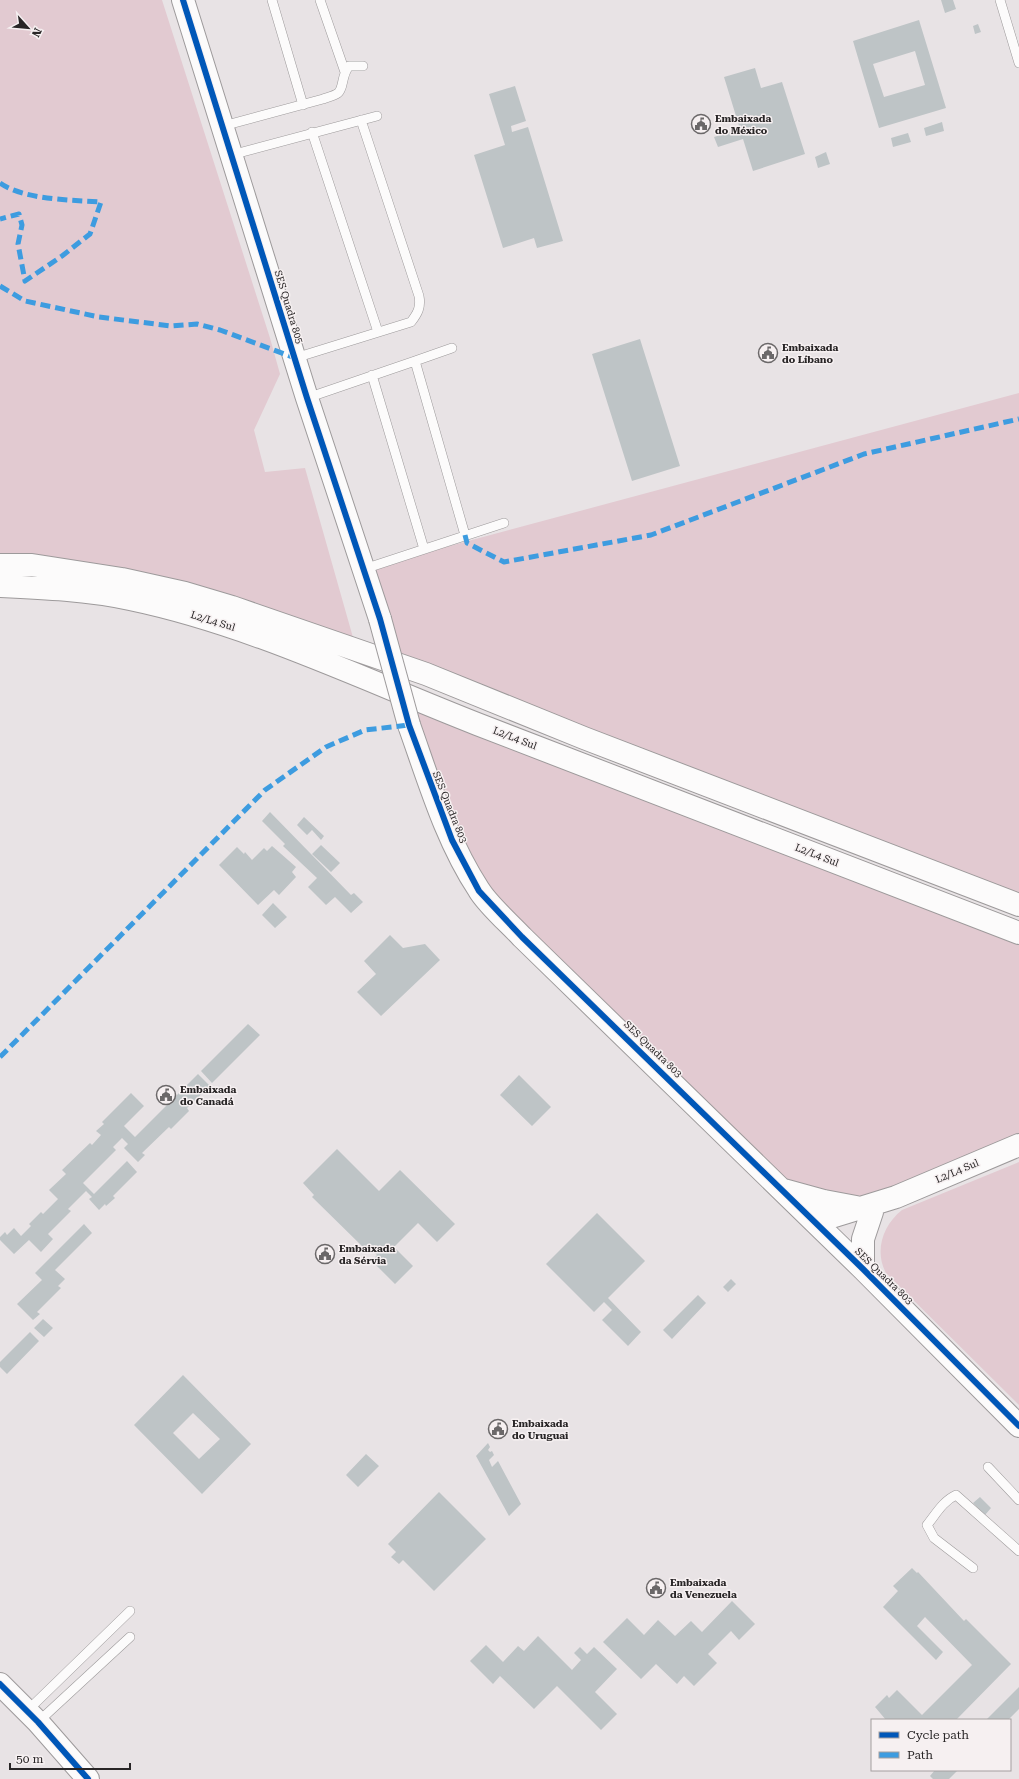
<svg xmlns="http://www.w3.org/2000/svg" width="1019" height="1779" viewBox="0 0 1019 1779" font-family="'Roboto Serif',serif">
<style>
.green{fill:#e2cad1}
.building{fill:#bec4c6;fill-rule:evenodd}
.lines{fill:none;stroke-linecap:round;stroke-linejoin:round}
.service-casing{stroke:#9d9a9b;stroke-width:10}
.tertiary-casing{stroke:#9d9a9b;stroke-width:24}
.secondary-casing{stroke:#9d9a9b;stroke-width:24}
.service{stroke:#fcfbfb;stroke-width:9}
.tertiary{stroke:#fcfbfb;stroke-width:22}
.secondary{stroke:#fcfbfb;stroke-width:22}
.tertiary-bridge-casing{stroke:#9d9a9b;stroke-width:24;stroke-linecap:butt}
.tertiary-bridge{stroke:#fcfbfb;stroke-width:22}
.quiet{stroke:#3d9ce0;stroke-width:5;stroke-dasharray:10 5;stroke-linecap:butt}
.cycleway-casing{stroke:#f6f0f1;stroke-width:8}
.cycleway{stroke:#0057b8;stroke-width:6}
.labels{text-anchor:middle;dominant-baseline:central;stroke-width:3;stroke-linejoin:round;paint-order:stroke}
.poi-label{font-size:10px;font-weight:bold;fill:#282526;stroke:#f6f0f1;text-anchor:start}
.street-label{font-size:10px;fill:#282526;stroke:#f6f0f1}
</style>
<rect width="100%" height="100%" fill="#e8e3e5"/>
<!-- green -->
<path class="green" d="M0,0H162L270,338L280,374L254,430L265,472L305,468L354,641L199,585L55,558L0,557Z
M1019,393V905L397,664L364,569Z
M414,699L1019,933V1144L861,1207L781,1189L479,891L409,725Z
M1019,1162V1405L886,1273C874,1251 883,1225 902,1210Z"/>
<!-- building -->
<path class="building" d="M941,0H953L956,9L945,13Z
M919,20L946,108L879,128L853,41ZM915,51L925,85L884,97L873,64Z
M978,24L981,32L975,34L973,26Z
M755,68L761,88L782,82L805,154L753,171L743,139L718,147L714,137L740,129L724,77Z
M515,86L526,121L511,126L512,132L528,127L563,241L537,248L534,238L503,248L474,155L505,145L489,94Z
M942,122L944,131L926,136L924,128Z
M908,133L911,142L893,147L891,138Z
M826,152L830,164L818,168L815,157Z
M640,339L680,466L632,481L592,354Z
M270,812L351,895L354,893L363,902L351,913L335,897L326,905L308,887L317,878L283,846L285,844L262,821Z
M304,817L324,836L321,840L312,830L307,835L297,825Z
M321,845L340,863L331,872L312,854Z
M272,846L296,867L292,872L296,877L279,895L274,890L258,905L219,865L237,847L244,854L245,852L252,860L264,848L267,851Z
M273,903L287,917L275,928L262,915Z
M390,935L403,948L425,944L440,960L381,1016L357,992L376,974L364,961Z
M248,1024L260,1035L212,1083L201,1071Z
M198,1074L210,1086L187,1108L189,1111L171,1129L169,1127L142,1153L145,1155L138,1162L124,1148L128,1144L122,1138L113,1147L116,1150L83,1183L94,1194L127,1161L137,1172L113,1196L115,1198L106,1206L105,1204L99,1210L89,1199L92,1197L86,1191L68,1209L71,1211L48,1234L53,1239L41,1252L29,1240L14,1254L0,1240V1237L5,1232L7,1235L14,1228L21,1236L31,1226L29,1224L41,1212L43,1214L58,1199L49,1190L66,1174L62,1170L90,1143L92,1145L101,1135L96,1131L104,1124L102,1122L131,1093L144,1106L124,1126L135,1137Z
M519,1075L551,1107L532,1126L500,1095Z
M337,1149L379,1191L400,1170L455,1224L437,1242L418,1223L394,1247L413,1266L395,1284L372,1261L377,1255L367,1245L364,1248L312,1197L314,1195L303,1183Z
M597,1213L645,1261L608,1298L641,1332L628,1346L602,1320L612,1310L604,1302L594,1312L546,1264Z
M84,1224L92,1233L55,1270L65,1279L58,1286L61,1288L37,1312L40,1314L33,1320L17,1304L42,1280L35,1273Z
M731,1279L736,1284L728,1292L723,1287Z
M698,1295L706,1303L672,1339L663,1330Z
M43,1319L53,1328L44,1337L34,1328Z
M30,1332L39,1341L7,1374L0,1367V1362Z
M183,1375L251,1444L202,1494L134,1425ZM193,1413L220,1439L199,1459L173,1433Z
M488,1443L490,1447L488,1450L490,1452L492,1451L494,1455L489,1460L492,1467L498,1461L521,1504L509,1516L476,1456Z
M366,1454L379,1466L358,1487L346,1475Z
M439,1492L486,1539L434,1591L403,1560L399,1564L391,1557L396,1552L388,1544Z
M980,1497L991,1508L985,1515L973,1503Z
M912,1568L917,1573L918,1572L964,1621L966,1619L1011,1664L956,1720H886L875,1707L887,1695L889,1698L897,1690L922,1715L972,1665L925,1617L917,1626L943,1652L936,1660L883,1607L898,1591L893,1586Z
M732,1601L755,1624L739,1640L731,1631L708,1654L717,1663L694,1686L684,1676L677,1684L656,1664L641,1679L603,1642L627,1618L644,1635L658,1620L675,1636L691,1621L702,1632Z
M538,1636L572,1670L581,1660L574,1653L580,1647L587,1654L594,1647L617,1669L595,1692L617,1714L601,1730L557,1686L534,1709L500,1676L493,1684L470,1661L486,1645L503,1662L518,1646L524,1651Z
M1019,1687V1709L1008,1720H986Z
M935,1770H958L949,1779H933L930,1776Z"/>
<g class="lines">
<defs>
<path id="service" d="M272,0L303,105
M320,0L345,72
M1000,0L1019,63
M223,126L323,99C328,97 334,96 338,93C344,88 341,76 349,66H363
M312,132L378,332
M231,155L377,116
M295,358L411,322C418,313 421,307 419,296L361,120
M415,361L452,348
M372,375L424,549
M307,398L415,361L465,535
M364,569L504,523
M988,1467L1019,1500
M973,1568L934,1538L927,1525C936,1514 943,1501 956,1495L1019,1551
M27,1711L130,1611
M38,1722L130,1637"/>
<path id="tertiary" d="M183,0L307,398L380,619
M409,725C429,781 446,840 479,890C488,905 510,924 522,937L863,1269L1019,1426
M784,1190L824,1201L856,1207
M815,1222L896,1197L1019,1145
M863,1269V1239L872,1212
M0,1684L38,1722L88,1779"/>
<path id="secondary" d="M0,565H32L122,579L185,593L232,607L426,674L584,738L1019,905
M0,586C43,588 87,590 130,599C250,624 362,679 477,724C657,795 838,864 1019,933"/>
</defs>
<!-- service casing -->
<use href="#service" class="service-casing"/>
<!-- tertiary casing -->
<use href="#tertiary" class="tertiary-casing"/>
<!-- secondary casing -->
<use href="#secondary" class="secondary-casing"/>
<!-- service -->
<use href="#service" class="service"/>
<!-- tertiary -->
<use href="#tertiary" class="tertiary"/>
<!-- secondary -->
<use href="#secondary" class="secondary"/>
<defs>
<path id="tertiary-bridge" d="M380,619L409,725"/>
</defs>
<!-- tertiary-bridge casing -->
<use href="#tertiary-bridge" class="tertiary-bridge-casing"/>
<!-- tertiary-bridge -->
<use href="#tertiary-bridge" class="tertiary-bridge"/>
<!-- quiet -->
<path class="quiet" d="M0,183C24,200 72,200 101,202L90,234L62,256L25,281L18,244L22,225L19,214L0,219
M0,286L25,301L99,317L171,326L197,324L220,330L295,358
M465,535L467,543L504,562L651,535L864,454L1019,419
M0,1057L265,790L326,747L365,730L409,725"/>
<defs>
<path id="cycleway" d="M183,0L307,398L380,619L409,725L452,840L479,891L522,937L863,1269L1019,1426
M0,1684L38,1722L88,1779"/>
</defs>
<!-- cycleway casing -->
<use href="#cycleway" class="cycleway-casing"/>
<!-- cycleway -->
<use href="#cycleway" class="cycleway"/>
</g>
<!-- icons -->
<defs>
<symbol id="civic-ring" viewBox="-11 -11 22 22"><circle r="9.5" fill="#f6f0f1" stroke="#6b6869" stroke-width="1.5"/><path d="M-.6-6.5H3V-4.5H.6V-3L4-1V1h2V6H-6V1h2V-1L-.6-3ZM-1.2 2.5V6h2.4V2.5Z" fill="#6b6869"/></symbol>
</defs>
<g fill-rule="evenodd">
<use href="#civic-ring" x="690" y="113" width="22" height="22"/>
<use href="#civic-ring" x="757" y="342" width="22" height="22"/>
<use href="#civic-ring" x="155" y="1084" width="22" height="22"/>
<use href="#civic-ring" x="314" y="1243" width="22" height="22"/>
<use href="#civic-ring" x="487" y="1418" width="22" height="22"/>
<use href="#civic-ring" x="645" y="1577" width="22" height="22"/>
</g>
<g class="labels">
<!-- poi labels -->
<g class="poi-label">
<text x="715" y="118">Embaixada<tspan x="715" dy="12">do México</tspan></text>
<text x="782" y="347">Embaixada<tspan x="782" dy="12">do Líbano</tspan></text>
<text x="180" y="1089">Embaixada<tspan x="180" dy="12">do Canadá</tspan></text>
<text x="339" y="1248">Embaixada<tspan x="339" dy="12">da Sérvia</tspan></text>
<text x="512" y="1423">Embaixada<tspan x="512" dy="12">do Uruguai</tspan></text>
<text x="670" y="1582">Embaixada<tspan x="670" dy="12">da Venezuela</tspan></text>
</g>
<!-- street labels -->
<g class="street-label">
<text transform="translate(289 307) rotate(73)">SES Quadra 805</text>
<text transform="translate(213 621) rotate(17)">L2/L4 Sul</text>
<text transform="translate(515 738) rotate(21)">L2/L4 Sul</text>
<text transform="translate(450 807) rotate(68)">SES Quadra 803</text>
<text transform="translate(817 855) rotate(21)">L2/L4 Sul</text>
<text transform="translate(653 1049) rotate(44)">SES Quadra 803</text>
<text transform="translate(957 1171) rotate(-23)">L2/L4 Sul</text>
<text transform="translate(884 1276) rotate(44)">SES Quadra 803</text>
</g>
</g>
<!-- legend -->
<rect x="871" y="1719" width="140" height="52" fill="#f6f0f1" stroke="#a49fa0"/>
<rect x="879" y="1732" width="20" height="6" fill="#0057b8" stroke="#a49fa0"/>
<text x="907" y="1739" font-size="12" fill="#282526">Cycle path</text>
<rect x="879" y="1752" width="20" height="6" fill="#3d9ce0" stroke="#a49fa0"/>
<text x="907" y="1759" font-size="12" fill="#282526">Path</text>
<!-- north arrow -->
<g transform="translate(28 28) rotate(117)" stroke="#f6f0f1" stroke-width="3" paint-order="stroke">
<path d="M0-3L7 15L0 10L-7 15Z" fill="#282526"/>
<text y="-6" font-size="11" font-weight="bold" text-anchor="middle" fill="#282526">N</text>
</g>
<!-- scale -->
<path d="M10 1763v6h120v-6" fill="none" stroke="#282526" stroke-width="2"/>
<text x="16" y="1763" font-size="12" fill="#282526" stroke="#f6f0f1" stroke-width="3" paint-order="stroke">50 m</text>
</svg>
